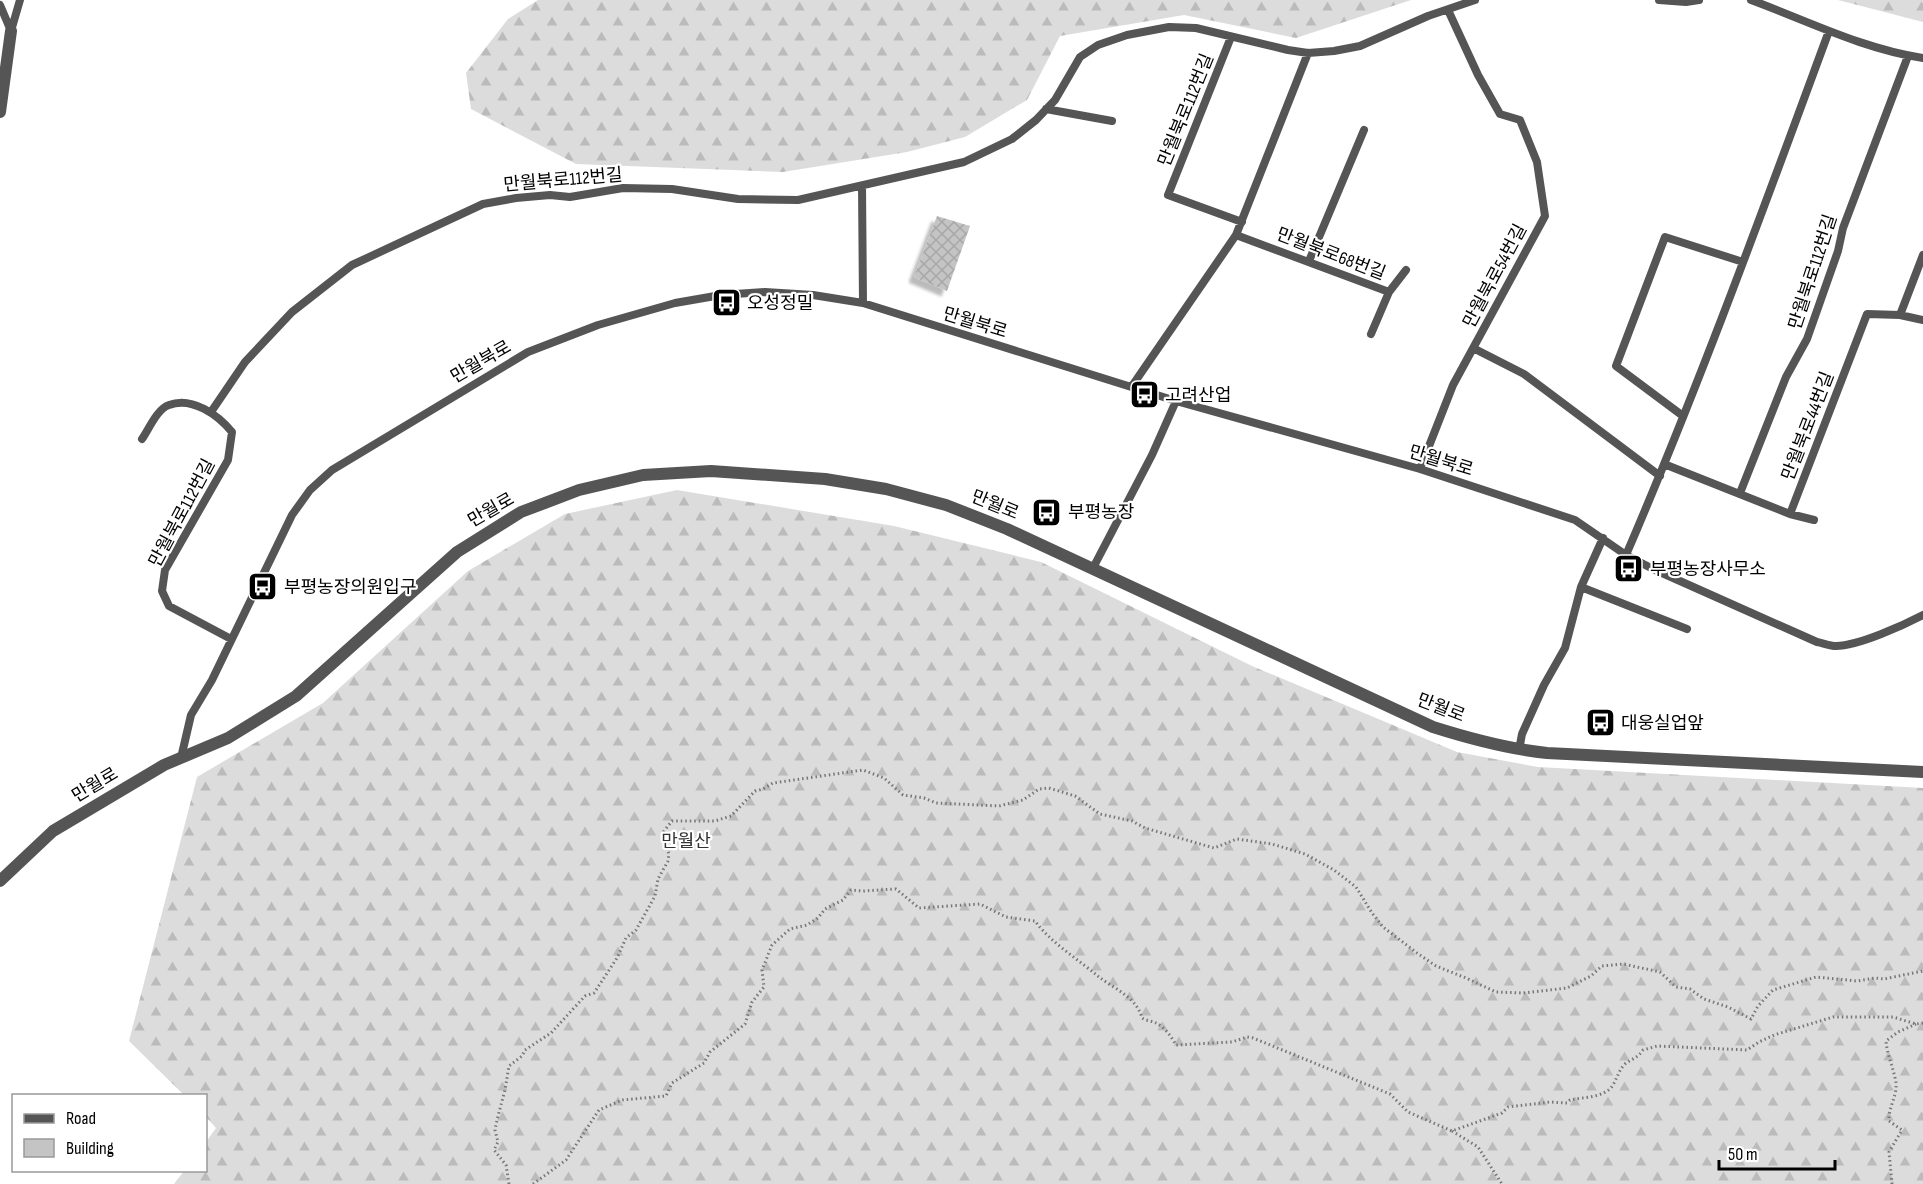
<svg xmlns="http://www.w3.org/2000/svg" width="1923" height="1184" viewBox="0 0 1923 1184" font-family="'Sofia Sans Condensed','Noto Sans KR',sans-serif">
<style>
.forest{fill:url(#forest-firs)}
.building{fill:url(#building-cross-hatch);filter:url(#shadow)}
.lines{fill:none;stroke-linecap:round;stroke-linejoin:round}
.path{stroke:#777;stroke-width:3;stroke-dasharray:1.5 3;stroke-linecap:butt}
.service{stroke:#555;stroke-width:8}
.minor{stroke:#555;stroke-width:12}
.tertiary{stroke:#555;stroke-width:12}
.labels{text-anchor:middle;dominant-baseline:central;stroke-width:4.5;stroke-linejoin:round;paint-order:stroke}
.street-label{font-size:18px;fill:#000;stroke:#fff}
.poi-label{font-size:18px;fill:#000;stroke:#fff;text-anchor:start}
.park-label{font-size:18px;fill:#333;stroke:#fff}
</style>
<defs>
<pattern id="forest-firs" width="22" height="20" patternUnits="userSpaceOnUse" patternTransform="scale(1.5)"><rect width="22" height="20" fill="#dcdcdc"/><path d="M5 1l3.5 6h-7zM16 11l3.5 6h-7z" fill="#bbb"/></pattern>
<pattern id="building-cross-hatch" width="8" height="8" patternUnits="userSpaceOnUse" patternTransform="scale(1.5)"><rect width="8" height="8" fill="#c4c4c4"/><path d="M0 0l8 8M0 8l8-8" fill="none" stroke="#a7a7a7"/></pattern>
<filter id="shadow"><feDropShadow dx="-5.5" dy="5.5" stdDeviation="1.5" flood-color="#0004"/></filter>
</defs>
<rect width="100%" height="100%" fill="#fff"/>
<!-- forest -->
<path class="forest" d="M538,0H1411L1296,38L1184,15L1060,36L1027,100L965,137L907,152L783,172L576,164L471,109L466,73L508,19Z
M1838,0H1923V22Z
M677,490L894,526L1041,562L1252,666L1457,752L1538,767L1923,788V1184H174L184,1171L206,1170V1142L216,1128L206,1117V1096L184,1095L129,1041L197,777L323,703L468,571L565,514Z"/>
<!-- building -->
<path class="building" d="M937,216L970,226L947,291L914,277Z"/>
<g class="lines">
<!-- path -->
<path class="path" d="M1452,1131L1478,1147L1502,1184
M509,1184L506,1165L494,1150L498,1142L495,1130L497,1120L505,1090L509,1066L522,1056L525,1050L551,1033L585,996L594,993L617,958L626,938L636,930L655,896L658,879L668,861L669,854L663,839L664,831L672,821H715L731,816L755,791L763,789L773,783L863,770L884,778L903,795L924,798L936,803L999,806L1023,800L1039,789L1049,788L1075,796L1100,814L1132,821L1145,828L1214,848L1237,839L1272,844L1305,854L1334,870L1356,887L1372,913L1383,927L1417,953L1436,966L1466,978L1496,992L1523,993L1567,988L1591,976L1602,966L1623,964L1660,972L1676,987L1690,989L1704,999L1728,1007L1751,1019L1758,1006L1773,990L1816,977L1857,981L1875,978L1884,979L1923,971
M533,1184L566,1160L599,1110L622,1100L666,1096L672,1083L704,1063L710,1052L745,1024L752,1002L764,987L762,970L772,945L790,929L807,925L818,918L825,909L843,900L851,890L863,891L896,889L919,908L980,904L1006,917L1035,921C1050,942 1079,960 1099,977C1115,989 1137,998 1142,1018C1147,1021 1152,1021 1156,1023C1165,1027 1172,1038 1176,1045L1232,1042L1247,1037L1253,1038L1390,1094L1408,1112L1452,1131L1502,1113L1508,1107L1550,1102L1567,1103L1570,1100C1583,1097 1605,1098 1613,1085C1617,1078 1619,1070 1625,1064C1631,1059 1638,1058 1643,1050L1657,1046L1747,1050L1759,1042L1774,1035L1833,1017H1893L1916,1024L1923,1023
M1892,1184L1889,1152L1902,1130L1889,1121C1888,1108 1897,1097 1896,1083C1894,1069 1887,1055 1886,1041L1898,1032L1916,1024"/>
<!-- service -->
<path class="service" d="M1659,0L1686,2L1699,0
M1751,0C1808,21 1863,49 1923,58
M0,5L11,31
M11,31L20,0
M1231,37L1168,195L1242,222
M1046,109L1112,121
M862,186L863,303
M1236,235L1389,292
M1309,261L1364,130
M1900,315L1923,255
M1371,334L1389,292L1406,270
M1473,348L1524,374L1660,476
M1132,386L1236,235L1308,53
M211,412L245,362L292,312L352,265L483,204L516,198L550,195L570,197L623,188L672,189L738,199L798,200L964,162L1012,139L1036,120L1055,100L1080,57L1098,45L1127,35L1169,27L1196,28L1288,50L1308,53L1334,51L1360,46L1428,16L1475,0
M1683,416L1616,366L1665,237L1743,262
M142,439C149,429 157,409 169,405C192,396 218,415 232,432L228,460L165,570L162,591L169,606L231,639
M1664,464L1790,514L1814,520
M1420,469L1453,385L1545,216L1537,162L1520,120L1500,114L1478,75L1448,10
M1740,493L1786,377L1807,339L1838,251L1843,228L1908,56
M1790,514L1867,314L1900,315L1923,320
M1626,555C1700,383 1764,207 1829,31
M1093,568L1152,455L1176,401
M1581,587L1687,629
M1519,750L1522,734L1544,685L1565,648L1581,587L1603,538
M181,758L191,715L212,680L292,515L310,490L332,470L528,352L598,325L675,303L721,295L765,292L813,295L863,303L1176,401L1420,469L1575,520L1626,555L1653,569L1817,642C1823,643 1830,646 1836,646C1858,646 1904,625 1923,615"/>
<!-- minor -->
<path class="minor" d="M0,112L11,31"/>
<!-- tertiary -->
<path class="tertiary" d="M0,881L53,831L164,765L228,738L296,696L457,552L521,512L579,490L643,475L711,471L825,479L886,489L946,505L1007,529L1433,727C1471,739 1508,749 1547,753L1923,772"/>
</g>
<!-- icons -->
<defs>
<symbol id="bus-square" viewBox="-11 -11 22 22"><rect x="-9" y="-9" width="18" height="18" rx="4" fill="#000" stroke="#fff"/><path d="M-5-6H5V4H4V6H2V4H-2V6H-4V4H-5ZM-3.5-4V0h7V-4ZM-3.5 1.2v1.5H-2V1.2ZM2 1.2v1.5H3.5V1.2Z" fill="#fff"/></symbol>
</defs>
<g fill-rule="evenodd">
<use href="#bus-square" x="710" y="286" width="33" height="33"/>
<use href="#bus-square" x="1128" y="378" width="33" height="33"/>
<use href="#bus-square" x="1030" y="496" width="33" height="33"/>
<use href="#bus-square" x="1612" y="552" width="33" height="33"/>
<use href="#bus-square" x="246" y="570" width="33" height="33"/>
<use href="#bus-square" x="1584" y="706" width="33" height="33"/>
</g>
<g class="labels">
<!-- street labels -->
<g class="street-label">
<text transform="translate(1186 110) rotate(-68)">만월북로112번길</text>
<text transform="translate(563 180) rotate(-5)">만월북로112번길</text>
<text transform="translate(1331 254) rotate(21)">만월북로68번길</text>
<text transform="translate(1813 272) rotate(-72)">만월북로112번길</text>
<text transform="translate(1495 276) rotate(-62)">만월북로54번길</text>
<text transform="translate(975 323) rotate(17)">만월북로</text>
<text transform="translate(481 362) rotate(-30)">만월북로</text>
<text transform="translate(1808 426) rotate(-69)">만월북로44번길</text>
<text transform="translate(1441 461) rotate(17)">만월북로</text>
<text transform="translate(995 505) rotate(22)">만월로</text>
<text transform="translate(491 510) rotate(-30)">만월로</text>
<text transform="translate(182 513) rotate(-62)">만월북로112번길</text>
<text transform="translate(1441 708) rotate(21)">만월로</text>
<text transform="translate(95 785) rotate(-31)">만월로</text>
</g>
<!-- poi labels -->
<g class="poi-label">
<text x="747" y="303">오성정밀</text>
<text x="1165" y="395">고려산업</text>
<text x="1068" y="512">부평농장</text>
<text x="1650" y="569">부평농장사무소</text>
<text x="284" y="587">부평농장의원입구</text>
<text x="1621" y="723">대웅실업앞</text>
</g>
<!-- park labels -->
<g class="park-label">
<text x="686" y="841">만월산</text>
</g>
</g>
<!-- legend -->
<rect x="12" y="1094" width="195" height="78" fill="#ffffff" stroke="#999999" stroke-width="1.5"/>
<rect x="24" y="1114" width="30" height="9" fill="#555555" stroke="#999999" stroke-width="1.5"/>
<text x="66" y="1124" font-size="18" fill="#000000">Road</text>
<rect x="24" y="1139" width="30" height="18" fill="#c4c4c4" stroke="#999999" stroke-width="1.5"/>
<text x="66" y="1154" font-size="18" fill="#000000">Building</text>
<!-- scale -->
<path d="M1719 1160v9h116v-9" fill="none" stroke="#000000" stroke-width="3"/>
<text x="1728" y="1160" font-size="18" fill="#000000" stroke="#ffffff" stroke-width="4.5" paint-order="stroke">50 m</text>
</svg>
